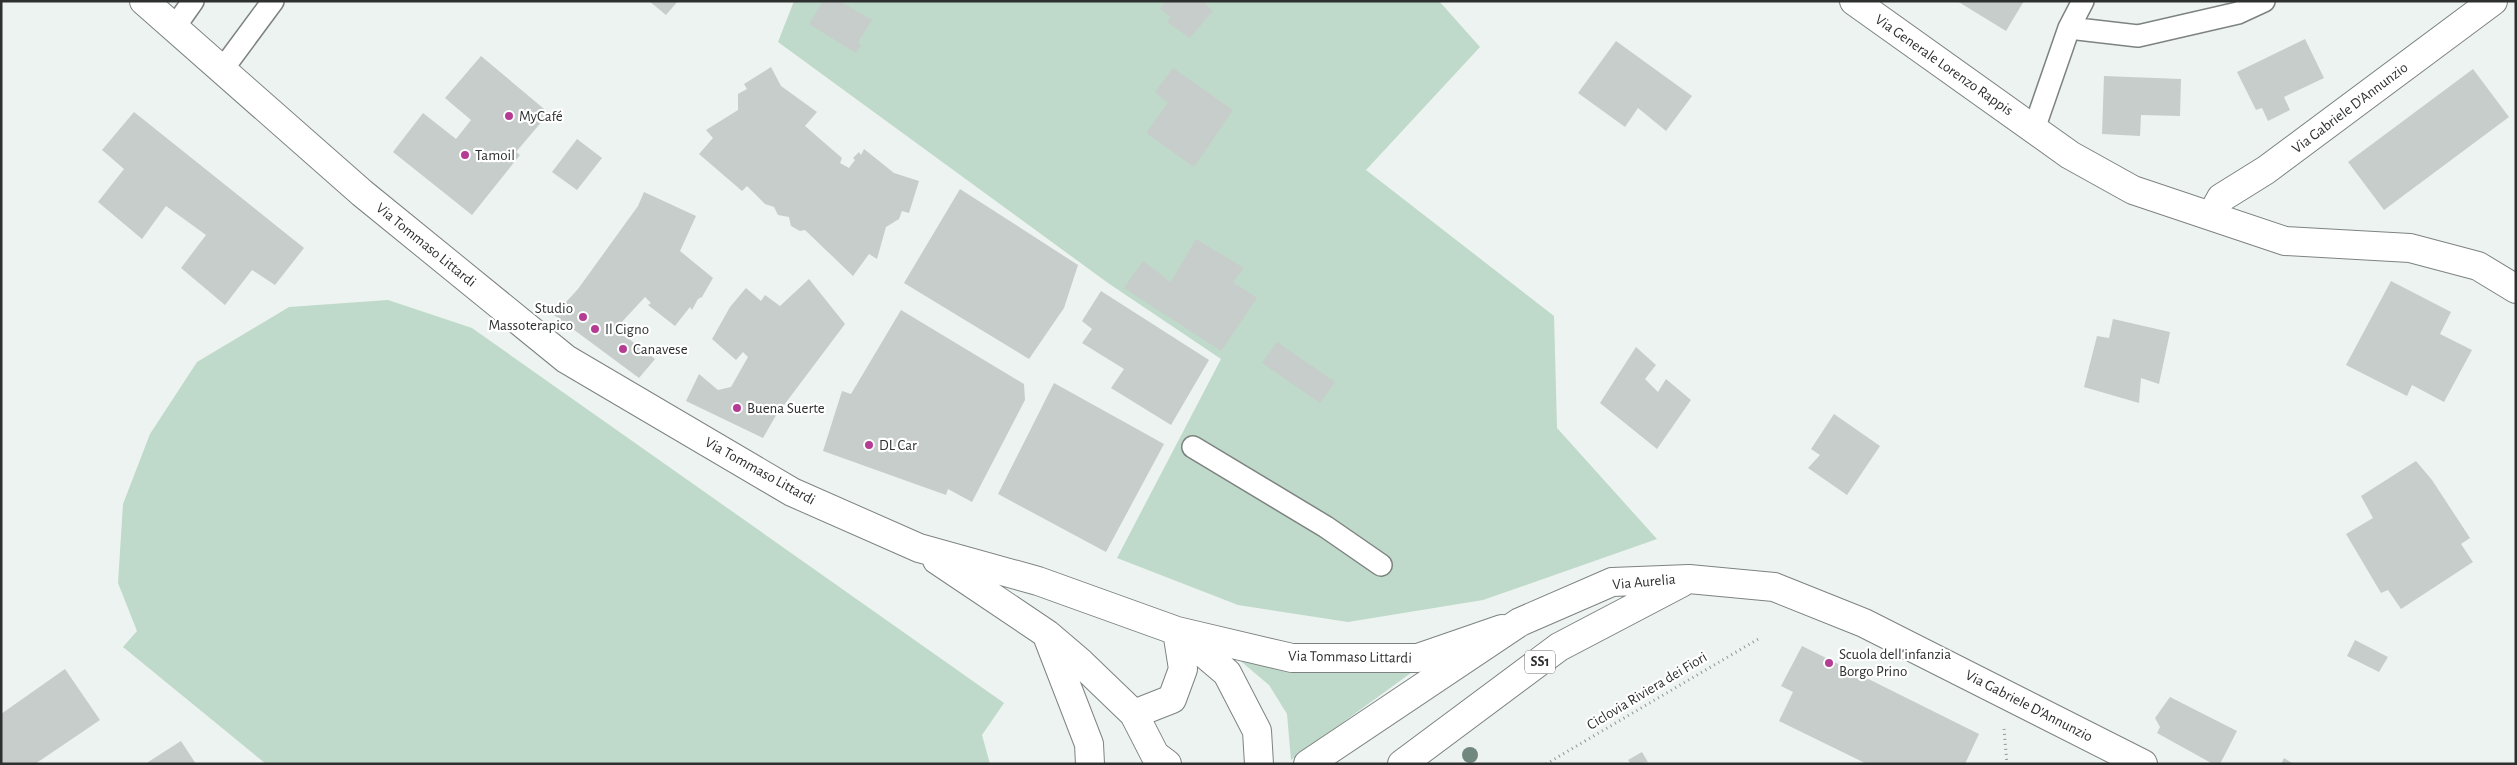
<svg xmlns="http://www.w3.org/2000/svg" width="2517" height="765" viewBox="0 0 2517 765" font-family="'Alegreya Sans',sans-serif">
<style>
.green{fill:#bfdaca}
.building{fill:#c7cdca}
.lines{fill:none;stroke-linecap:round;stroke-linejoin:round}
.lane-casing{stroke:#7d8380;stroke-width:24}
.street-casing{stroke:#7d8380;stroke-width:30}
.secondary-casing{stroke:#7d8380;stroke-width:30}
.primary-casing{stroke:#7d8380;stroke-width:30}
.path{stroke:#919593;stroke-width:3;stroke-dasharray:1 4;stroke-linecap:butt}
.lane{stroke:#fff;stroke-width:21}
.street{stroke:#fff;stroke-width:28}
.secondary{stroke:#fff;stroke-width:28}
.primary{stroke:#fff;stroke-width:28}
.tree{fill:#71887e}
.poi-dot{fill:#b43d93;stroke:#fff;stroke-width:2}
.labels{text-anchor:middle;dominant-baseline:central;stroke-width:4.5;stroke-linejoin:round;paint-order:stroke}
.shield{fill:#fff;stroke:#6d6e6d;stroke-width:1}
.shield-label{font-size:14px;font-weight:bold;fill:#2e302f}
.street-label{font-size:15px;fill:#2e302f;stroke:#fff}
.poi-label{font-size:15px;fill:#2e302f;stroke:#fff;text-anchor:start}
</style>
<rect width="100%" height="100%" fill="#edf3f0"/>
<!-- green -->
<path class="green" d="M794,1H1439L1480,47L1366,170L1554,316L1557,428L1657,539L1483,600L1348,622L1238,605L1117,558L1221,359L1108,283L778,42Z
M388,300L472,328L1004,703L982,735L990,764H266L123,647L137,631L118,583L123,504L150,434L197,362L289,307Z
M1237,658L1426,662L1291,760L1287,714L1269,685Z"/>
<!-- building -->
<path class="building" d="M649,1H678L666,15Z
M823,1H839L872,20L858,42L861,45L856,53L809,24Z
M1165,1H1202L1213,11L1190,38L1167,22L1171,17L1160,9Z
M1957,1H2024L2006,31Z
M2305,39L2324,78L2284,97L2290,110L2268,121L2262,108L2256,110L2237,72Z
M1616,41L1692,96L1666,131L1638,108L1625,127L1578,93Z
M481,56L549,113L516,152L520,155L472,215L393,152L423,113L456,139L471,120L445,98Z
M771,67L781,86L817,112L805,126L842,158L840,163L849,168L855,160L853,158L859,152L861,155L864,149L894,173L919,181L909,213L902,211L899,219L886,227L877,259L869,254L853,276L805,230L800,231L791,226L789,217L778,215L774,207L765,204L747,186L742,191L699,154L713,138L706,130L738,110V94L747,89L744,84Z
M1173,68L1233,110L1194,167L1146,133L1168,103L1155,92Z
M2473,69L2509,117L2384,210L2348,162Z
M2104,76L2181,79L2180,116L2141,115L2140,136L2102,134Z
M134,112L304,248L275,285L252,270L225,305L181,268L206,235L166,206L142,239L98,202L124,169L102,150Z
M577,139L602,158L577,190L552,172Z
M960,189L1078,265L1064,308L1029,359L904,283Z
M644,192L696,216L680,251L713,278L702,297L698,299L692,310L690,307L675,326L648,305L651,303L645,297L620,324L616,329L655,359L639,378L554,315L578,289L638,206Z
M1196,239L1244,268L1233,282L1257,298L1221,351L1124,288L1143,261L1171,282Z
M809,279L845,324L775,417L763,438L686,401L699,374L718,390L731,387L748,357L743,352L736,360L712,339L730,307L746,288L761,301L765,295L780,306Z
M2391,281L2451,312L2440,334L2472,350L2444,402L2412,385L2407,396L2346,365Z
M1101,291L1209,360L1171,425L1111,388L1124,369L1082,343L1092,329L1082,321Z
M901,310L1024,384L1025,400L972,502L948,489L946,495L823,451L842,391L851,394Z
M2113,319L2170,332L2159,384L2141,378L2139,403L2084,387L2097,336L2109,338Z
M1277,342L1335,382L1320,403L1262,363Z
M1636,347L1656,365L1645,379L1658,392L1666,379L1691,400L1657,449L1600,403Z
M1054,383L1164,444L1106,552L998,494Z
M1834,414L1880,446L1847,495L1808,468L1820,455L1811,449Z
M2416,461L2432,480L2470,538L2461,544L2473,562L2401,609L2388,590L2381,593L2346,534L2373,518L2361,496Z
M2355,640L2388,657L2379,672L2347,656Z
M1802,646L1979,734L1965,764H1867L1779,721L1793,692L1781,686Z
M65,669L100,720L35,764H1V714Z
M2170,697L2237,731L2220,764H2213L2157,733L2160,727L2155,718Z
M181,741L196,764H145Z
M1642,752L1648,762L1631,764L1628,760Z
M2284,758L2294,764H2281Z"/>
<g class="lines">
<defs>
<path id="lane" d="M174,28L193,1
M2069,28L2138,36L2238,13L2264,1
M222,70L273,1
M2034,129L2069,28L2083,1
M1193,447L1326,527L1381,565"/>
<path id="street" d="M1854,1L2070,155L2133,190L2285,241L2410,248L2478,266L2516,289
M2211,216L2221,198L2266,170L2493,1"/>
<path id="secondary" d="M144,1L362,193L566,359L792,492L919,548L1038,581L1177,631L1292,658H1418L1502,629
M937,560L1047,634L1081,663L1134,714L1155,755L1167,764
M1181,634L1227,673L1257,731L1259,764
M1048,638L1089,744L1090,764
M1134,714L1172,699L1183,669L1177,631"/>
<path id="primary" d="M1308,764L1520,622L1612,582L1689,579L1774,587L1864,623L2143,764
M1402,764L1559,647L1681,583"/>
</defs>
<!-- lane casing -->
<use href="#lane" class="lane-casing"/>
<!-- street casing -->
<use href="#street" class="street-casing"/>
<!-- secondary casing -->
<use href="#secondary" class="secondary-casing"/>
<!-- primary casing -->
<use href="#primary" class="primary-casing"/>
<!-- path -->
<path class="path" d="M2004,729L2007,764
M1546,764L1760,638"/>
<!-- lane -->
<use href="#lane" class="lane"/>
<!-- street -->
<use href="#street" class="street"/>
<!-- secondary -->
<use href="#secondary" class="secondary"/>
<!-- primary -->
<use href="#primary" class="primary"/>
</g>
<!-- trees -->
<circle class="tree" cx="1470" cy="755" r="8"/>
<!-- markers -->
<g class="poi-dot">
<circle cx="509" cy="116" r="5"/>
<circle cx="465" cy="155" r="5"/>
<circle cx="583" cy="317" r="5"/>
<circle cx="595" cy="329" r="5"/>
<circle cx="623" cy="349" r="5"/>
<circle cx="737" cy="408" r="5"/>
<circle cx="869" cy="445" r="5"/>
<circle cx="1829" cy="663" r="5"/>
</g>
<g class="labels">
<!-- shield labels -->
<rect class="shield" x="1525" y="650.5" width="30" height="23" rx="4"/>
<g class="shield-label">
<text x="1540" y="662">SS1</text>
</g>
<!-- street labels -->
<g class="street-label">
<text transform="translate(1944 65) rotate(35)">Via Generale Lorenzo Rappis</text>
<text transform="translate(2350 108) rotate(-37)">Via Gabriele D'Annunzio</text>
<text transform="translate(426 245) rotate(39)">Via Tommaso Littardi</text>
<text transform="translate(760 471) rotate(29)">Via Tommaso Littardi</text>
<text transform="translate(1644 582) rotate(-5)">Via Aurelia</text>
<text transform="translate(1350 657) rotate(1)">Via Tommaso Littardi</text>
<text transform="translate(1647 691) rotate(-31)">Ciclovia Riviera dei Fiori</text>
<text transform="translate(2029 706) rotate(27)">Via Gabriele D'Annunzio</text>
</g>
<!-- poi labels -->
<g class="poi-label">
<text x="519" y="116">MyCafé</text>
<text x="475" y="155">Tamoil</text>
<text x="573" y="308" text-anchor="end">Studio<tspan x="573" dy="17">Massoterapico</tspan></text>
<text x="605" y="329">Il Cigno</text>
<text x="633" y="349">Canavese</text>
<text x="747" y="408">Buena Suerte</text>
<text x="879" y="445">DL Car</text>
<text x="1839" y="654">Scuola dell'infanzia<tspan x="1839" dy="17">Borgo Prino</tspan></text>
</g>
</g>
<!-- border -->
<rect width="2517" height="765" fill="none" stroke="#2e302f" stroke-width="5"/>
</svg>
